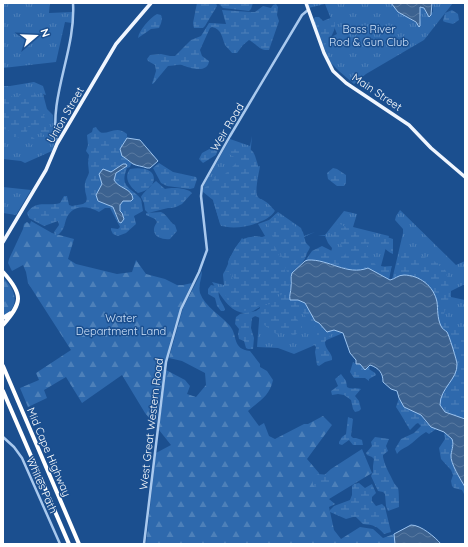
<svg xmlns="http://www.w3.org/2000/svg" width="468" height="547" viewBox="0 0 468 547" font-family="Quicksand,sans-serif">
<style>
.grass{fill:url(#grass-tufts)}
.forest{fill:url(#forest-firs)}
.wetland{fill:url(#wetland-marsh);fill-rule:evenodd}
.water{fill:url(#water-waves);stroke:#9cc4f0}
.lines{fill:none;stroke-linecap:round;stroke-linejoin:round}
.minor{stroke:#a9c9ee;stroke-width:2.5}
.major{stroke:#f0f6ff;stroke-width:3.5}
.highway{stroke:#fff;stroke-width:4}
.labels{text-anchor:middle;dominant-baseline:central;stroke-width:3;stroke-linejoin:round;paint-order:stroke}
.park-label{font-size:11px;fill:#cfe3fa;stroke:#1b4f8f}
.street-label{font-size:11px;fill:#fff;stroke:#1b4f8f}
</style>
<defs>
<pattern id="grass-tufts" width="24" height="20" patternUnits="userSpaceOnUse"><rect width="24" height="20" fill="#2e69ad"/><path d="M3 7l-1-3M5 7V3M7 7l1-3M15 17l-1-3M17 17v-4M19 17l1-3" fill="none" stroke="#4d80b9"/></pattern>
<pattern id="forest-firs" width="22" height="20" patternUnits="userSpaceOnUse"><rect width="22" height="20" fill="#2e69ad"/><path d="M5 1l3.5 6h-7zM16 11l3.5 6h-7z" fill="#4d80b9"/></pattern>
<pattern id="wetland-marsh" width="20" height="14" patternUnits="userSpaceOnUse"><rect width="20" height="14" fill="#2e69ad"/><path d="M1 5h8M5 5V1M11 12h8M15 12V8" fill="none" stroke="#4d80b9"/></pattern>
<pattern id="water-waves" width="16" height="10" patternUnits="userSpaceOnUse"><rect width="16" height="10" fill="#3c6290"/><path d="M0 5q4-4 8 0t8 0" fill="none" stroke="#597aa1"/></pattern>
</defs>
<rect width="100%" height="100%" fill="#1b4f8f"/>
<!-- grass -->
<path class="grass" d="M3,3H50L49,13L72,12V23L65,22L56,62L3,68Z
M307,3H391C396,11 408,17 416,23L420,22L421,17L414,6H423L426,11L429,14L433,12V3H453L424,40L366,74L354,84L340,72L329,61L322,42L337,34L325,4L308,8Z
M34,82L43,86L46,95L43,94L47,109L53,115L55,142L52,151L25,163L21,161L3,159V86H10Z
M252,136L249,168L260,166C259,173 254,193 258,197C261,200 260,198 263,200C267,202 272,207 275,211L273,213L231,227L221,226L214,204L212,194L203,189L204,185L230,139L250,146Z
M3,187L31,190L16,215L3,213Z
M400,210L456,265L465,261V284L451,291V297L465,300V419L457,363L454,354L451,342L392,280L403,233V229L395,220L396,216Z
M344,211L357,214L353,227L389,236L381,266L391,269L389,280L329,263L332,248L328,243L325,236H318L325,235Z
M278,212L301,228L304,236L315,232L304,237C308,247 309,256 301,264C298,267 294,270 292,273C289,277 292,287 290,292L334,330L343,333L294,354L278,348L257,347L260,307C256,309 252,312 249,313C230,315 221,295 212,282L224,285L223,275L228,264L229,259L242,238L243,239L255,236L262,237L265,236L258,224L269,220Z"/>
<!-- forest -->
<path class="forest" d="M31,221L52,233L74,239L68,259L76,264L117,274L132,272L136,260L146,274L165,279L177,285H183L192,283C168,331 163,374 156,426L145,413L122,375L82,403L66,377L44,390L47,398L28,407L20,388L39,380L36,373L71,350L28,283L26,272L23,265L12,271L8,263L9,259L23,229L24,224L27,222L30,224Z
M202,271C202,278 198,285 200,293C205,307 221,315 230,326C238,336 232,349 250,351L260,364V367L267,371L273,380C270,396 259,401 248,411L259,426L264,423L269,436L275,439L304,424H308L323,416L332,425L307,459L319,473L321,478L331,469L362,449L372,473L329,499L335,504L329,507L334,530L341,539L360,527L373,529L383,538L394,534L395,544H146L156,453L171,445L159,430L166,370L185,380L190,386L187,394L196,397L206,385L205,373L182,361L169,358L183,308Z
M3,278C17,290 20,307 3,317Z"/>
<!-- wetland -->
<path class="wetland" d="M197,3H216L217,6L205,26L203,28H194L193,23Z
M218,3H253L251,9L249,11L223,8Z
M276,4L278,7L277,15L279,21L269,50C259,51 257,44 249,40L243,45L237,53H232C230,50 227,48 225,45C222,38 222,29 212,27L210,28L200,50L202,56L209,61C208,74 189,68 182,65C178,64 172,66 168,66L153,84H152L156,71L155,65L148,61L147,59L150,55L161,54L170,56H175L191,40L201,36L209,23L226,24L222,10L251,12H255L263,6L271,8L273,5Z
M452,10L458,14L459,20L453,24L445,22L443,21L445,13Z
M157,14L161,15C163,19 161,24 159,28L151,29L138,38C139,30 150,18 157,14Z
M315,17H319L323,21L333,17C339,27 331,38 324,46H323L314,21V19Z
M23,91H33L38,97L37,101L38,110L43,114L51,132L54,135L55,141L53,143H49C47,140 47,137 44,135C39,130 35,132 30,126H28L27,132L37,141L31,145L25,139L13,136L8,130L3,129V92L13,97L21,95Z
M96,127C97,129 99,131 100,132C107,136 116,124 127,134V138L122,145L127,159L132,162L130,167L127,168C119,188 131,187 141,199L143,211L134,216L136,224L126,233L118,236L113,234L111,230V228L118,229L120,227L110,208H105L99,212C88,206 74,204 67,217C64,224 65,229 59,234L55,235L54,232L59,225L58,221L44,226L29,218L27,213C36,199 47,207 60,203L64,196H67L69,205L72,206L83,204L86,202C88,197 85,194 85,189C84,182 87,178 89,173L88,163L89,155L86,151L88,145L87,135L92,132L93,128ZM123,164L125,167L116,173L114,180L116,184L122,187L131,201H123L120,205V211L122,213L121,223L118,222L113,207L98,201L97,194L102,184L100,173L102,170L111,172Z
M213,147H217L218,149L216,155L203,163L199,159L202,153Z
M243,148C251,148 254,151 256,159C257,163 259,166 258,171C258,178 253,196 257,202C261,206 269,207 274,210V212C268,223 231,233 220,224L213,200L203,192V189L211,183L214,177L217,175H224L237,162L236,158L225,152L226,151Z
M159,163L173,172L196,177L197,179L194,188L190,189L167,186L161,183L153,168Z
M333,168L337,169L346,175V183L344,186H337L328,179L327,173Z
M130,169C162,164 159,189 138,193C130,187 123,178 130,169Z
M156,181L165,189C173,187 188,188 192,193L182,204L176,207L171,208H168L148,213L145,210L144,203L141,197C142,194 153,183 156,181Z
M161,212C168,215 169,222 175,225L177,231L170,239C165,240 153,238 154,229C154,226 156,224 157,222L155,219L146,215V213Z
M276,214L288,221L303,232L305,242L310,247C308,254 295,269 289,273L287,272C284,263 281,252 277,244C272,237 269,230 268,222Z
M338,223L346,227L360,230L363,234L377,239L387,237L393,239V254C381,249 383,239 367,246L368,257L378,267L392,266L388,279L368,268C345,276 329,257 305,261L312,251L322,246L332,251L338,258L346,254L341,244L331,239V237Z
M266,236L276,248L287,276L290,287L258,306C254,310 249,310 243,311C231,313 225,297 224,287C224,282 226,280 223,275L224,272L229,271L234,282L237,287L228,262C234,251 238,236 253,237C258,238 262,239 266,236Z
M403,248L434,261L446,271L449,288L448,303L443,316L452,329L465,333V419L445,412L440,405C440,388 458,377 457,364C457,361 455,358 454,355C452,347 452,338 447,332C445,329 442,329 440,325C437,318 439,311 437,304C434,283 412,272 394,277C394,269 399,261 399,252Z
M211,285L216,286L219,290C217,298 223,303 225,309L224,311H221L217,306L215,298L208,294V289Z
M288,290H291L290,292L293,300H298L305,303L315,321L319,323L327,332L331,331L330,335L325,342C325,350 333,353 332,360L325,362L319,366L317,365L315,352L316,347L313,343L317,335V329L309,322L300,308H294C294,315 297,320 302,325V329L294,336L286,331L277,334C271,332 268,326 262,324L260,318L255,316L252,318L251,328L254,338L253,349H248L246,348L244,341L239,339L238,334L239,329L235,324L236,317L240,314L256,311L263,306L273,303L278,297Z
M353,362L357,365L360,364L365,370L368,367H370L369,369L375,373L376,375L369,379V381L365,378H354L350,372Z
M341,374L346,381L347,387C352,390 356,387 361,389L355,396L359,401L361,409L359,411L355,412L353,409L351,400L344,395L338,394L332,395L331,391L338,386L335,379Z
M399,398L409,409L421,415L425,421L436,429L429,434L426,432C419,436 414,442 408,446C403,449 401,449 397,454L395,449L401,439L414,433L421,426L418,423L416,424L410,430C405,422 401,414 396,407Z
M348,417L353,419L351,436L353,438H356L362,440L363,445H353L349,440L342,445L339,444V442L342,437L346,434Z
M444,432L452,439L453,448L451,455L456,472L465,487V496L462,490L454,488L452,486L451,481L453,475L451,470L441,459L439,448L445,439Z
M375,437L389,439L386,446L388,451L383,455V457C385,467 390,474 394,483C395,485 397,486 398,488C399,490 399,504 399,507L388,511L386,506L385,494L383,492L378,491L371,476L373,472V466L374,459L372,457L367,455L366,453L372,446L371,442Z
M318,474L330,475L332,479L329,482L315,487C312,485 312,480 314,477Z
M359,483L365,488L372,484L376,493L372,497V501L376,506L382,504L385,507L391,532L384,534C377,526 374,525 363,524L356,517H353L346,519L330,512V510L334,506L350,500L352,495V486L354,484Z"/>
<!-- water -->
<path class="water" d="M391,3H432L431,15L429,17L424,8L420,7V26L419,27L416,22L398,12Z
M127,138L140,140L158,161L150,168H147C142,166 137,166 133,164C130,162 126,158 122,156L120,149Z
M123,164H126L127,166L116,173L114,180C119,189 132,188 133,199L131,201H123L120,205V211L122,213L124,219L121,223L119,222L113,207L98,201L96,195L102,184L99,174L103,169L111,172Z
M308,260C329,259 347,276 368,268L390,280C395,279 398,275 404,275C419,275 434,286 437,302C438,309 437,318 441,326C442,329 445,330 447,332C449,335 457,361 457,364C458,379 440,388 440,405L445,412L465,419V487C461,480 450,463 451,455C452,448 454,445 452,439L444,432L431,427L421,415L404,407L399,398L397,391L391,389L383,382C383,373 379,368 370,365L365,370L360,364H356V360L350,353L343,333L334,330L327,332L319,323L315,321L305,303L298,300H290C289,295 291,292 291,287C292,282 290,278 292,273L305,261Z
M411,525C421,525 435,537 441,544H395L394,534Z"/>
<g class="lines">
<!-- minor -->
<path class="minor" d="M57,144C48,97 76,51 73,3
M3,437L14,447L22,458L60,544
M144,544L166,362L181,309L199,272L207,250L201,196L202,186L230,136L302,15L308,10"/>
<!-- major -->
<path class="major" d="M306,3L324,53L333,71L346,83L409,125L431,148L465,177
M3,242L46,170L57,144L116,44L151,3"/>
<!-- highway -->
<path class="highway" d="M3,272C24,295 22,303 3,325
M3,318L11,313
M3,366L79,544
M3,391L69,544"/>
</g>
<g class="labels">
<!-- park labels -->
<g class="park-label">
<text x="369" y="29">Bass River<tspan x="369" dy="13">Rod &amp; Gun Club</tspan></text>
<text x="121" y="318">Water<tspan x="121" dy="13">Department Land</tspan></text>
</g>
<!-- street labels -->
<g class="street-label">
<text transform="translate(377 92) rotate(34)">Main Street</text>
<text transform="translate(65 115) rotate(-60)">Union Street</text>
<text transform="translate(227 127) rotate(-59)">Weir Road</text>
<text transform="translate(151 424) rotate(-83)">West Great Western Road</text>
<text transform="translate(49 452) rotate(67)">Mid Cape Highway</text>
<text transform="translate(42 485) rotate(66)">Whites Path</text>
</g>
</g>
<!-- border -->
<rect width="468" height="547" fill="none" stroke="#ffffff" stroke-width="8"/>
<!-- north arrow -->
<g transform="translate(36 36) rotate(71)" stroke="#1b4f8f" stroke-width="3" paint-order="stroke">
<path d="M0-3L7 15L0 10L-7 15Z" fill="#ffffff"/>
<text y="-6" font-size="11" font-weight="bold" text-anchor="middle" fill="#ffffff">N</text>
</g>
</svg>
